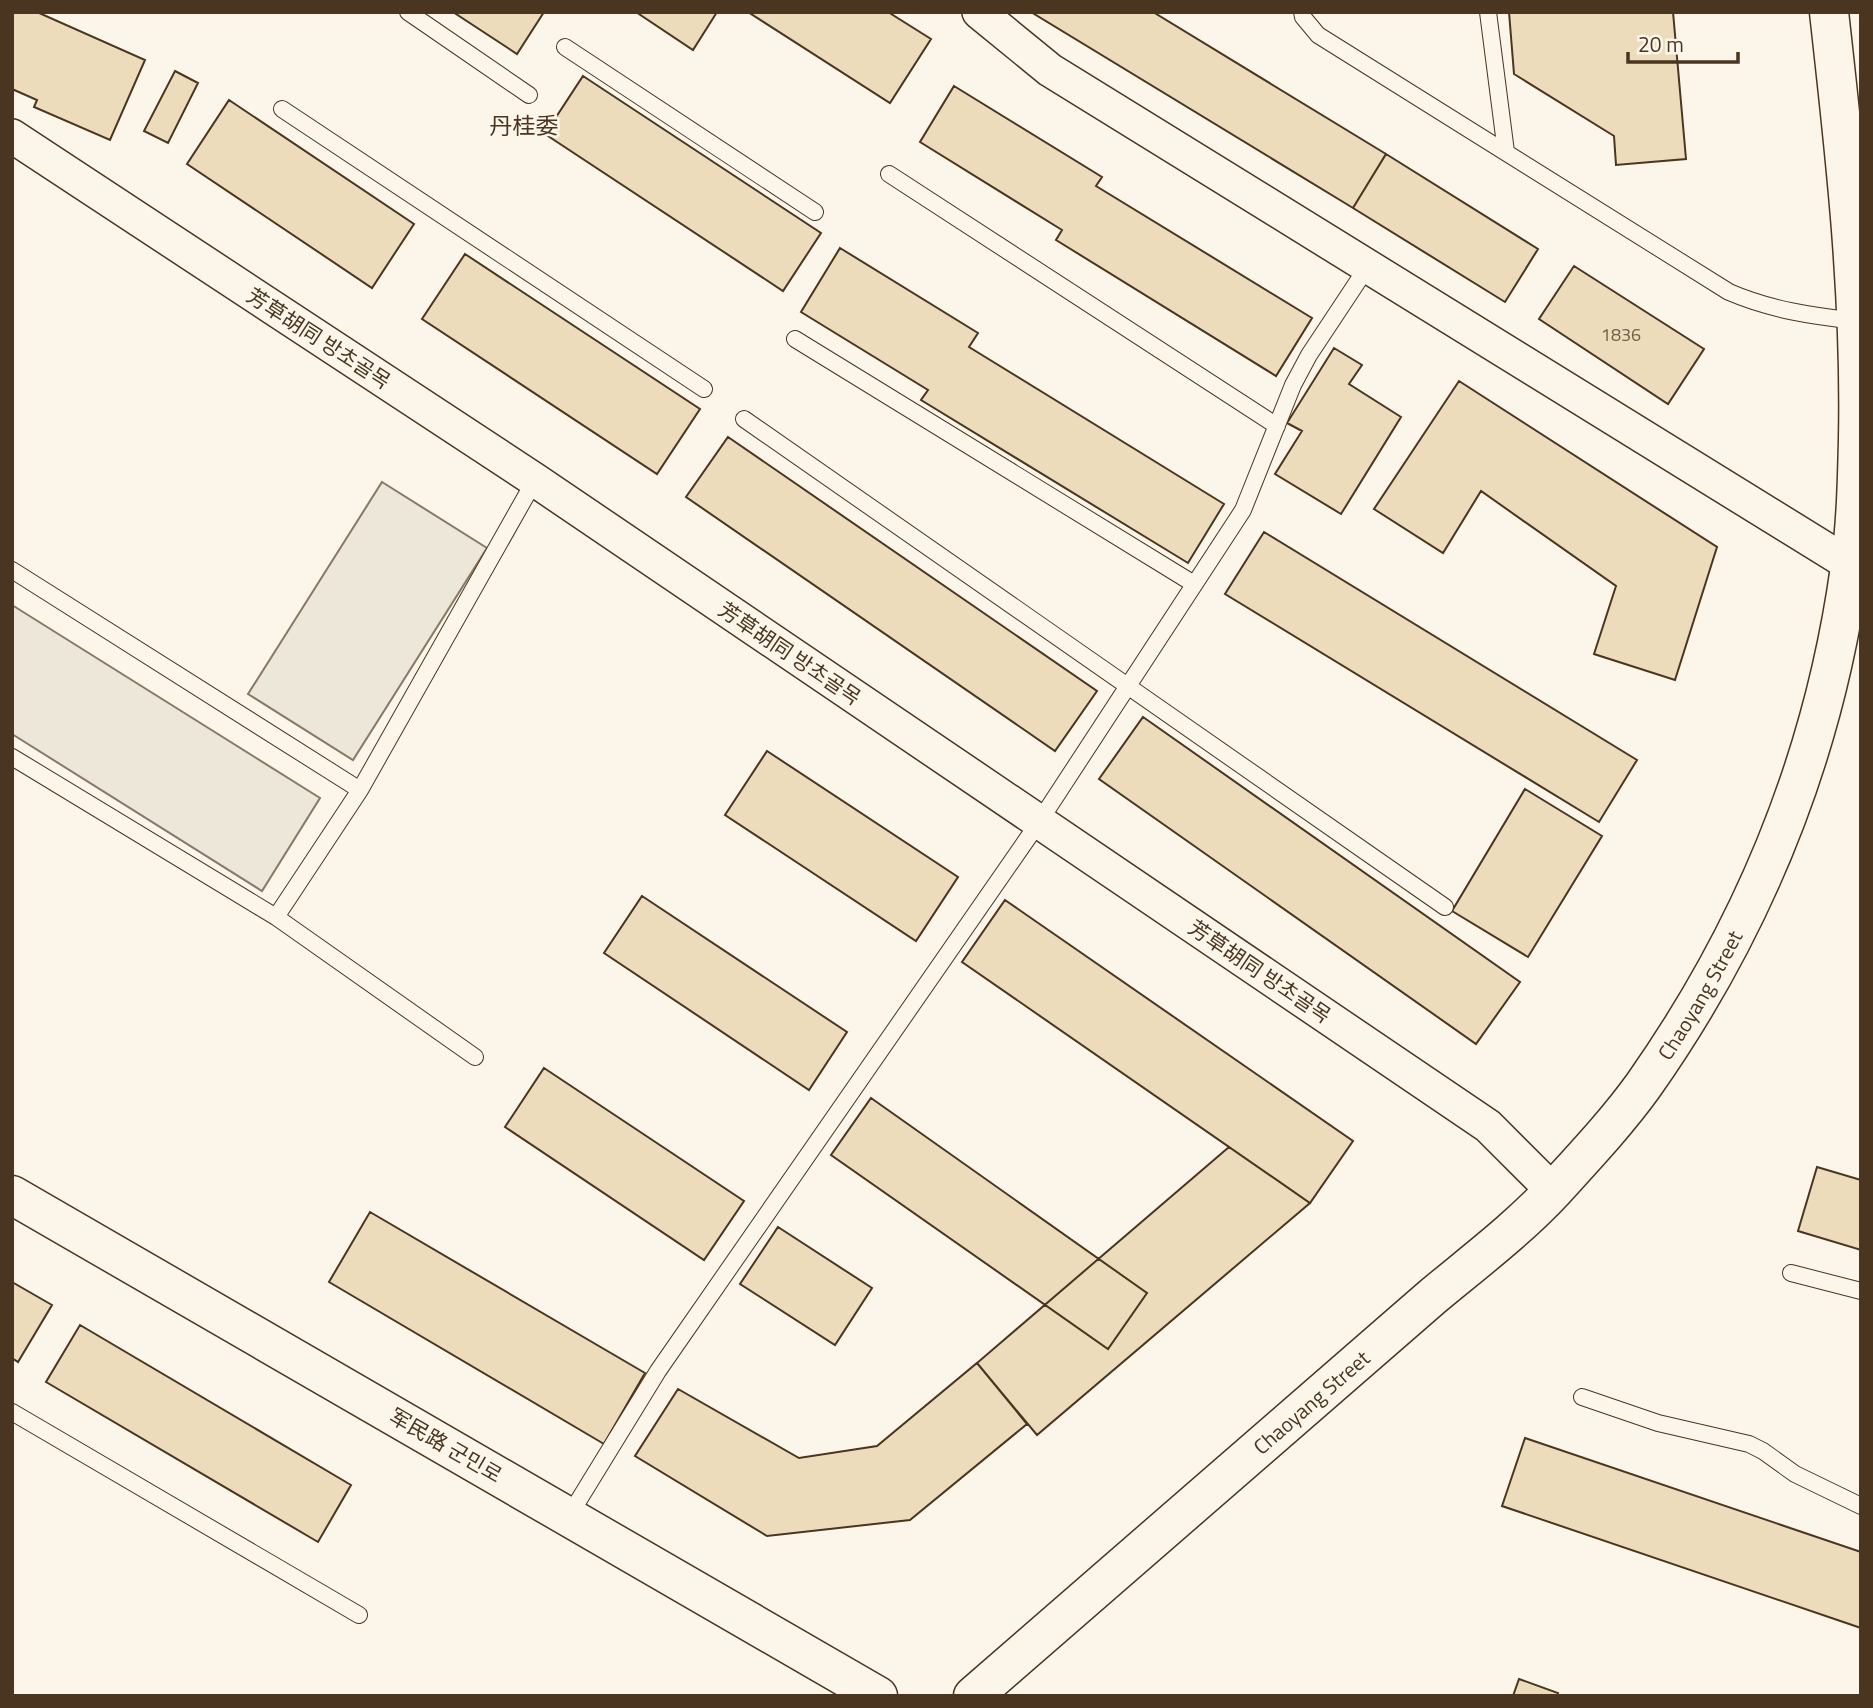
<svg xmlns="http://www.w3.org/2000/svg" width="1873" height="1708" viewBox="0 0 1873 1708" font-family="'Titillium Web','Noto Sans SC','Noto Sans KR',sans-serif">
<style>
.parking{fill:#ede7d9;stroke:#887966;stroke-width:2}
.building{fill:#ecdcbc;stroke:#4a3520;stroke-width:2}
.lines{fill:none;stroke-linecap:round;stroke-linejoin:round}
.service-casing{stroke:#4a3520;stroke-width:18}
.minor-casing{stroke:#4a3520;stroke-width:36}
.tertiary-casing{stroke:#4a3520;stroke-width:41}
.secondary-casing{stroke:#4a3520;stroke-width:41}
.service{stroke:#fbf6e9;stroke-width:16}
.minor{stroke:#fbf6e9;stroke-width:33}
.tertiary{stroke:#fbf6e9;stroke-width:38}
.secondary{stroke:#fbf6e9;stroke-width:38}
.labels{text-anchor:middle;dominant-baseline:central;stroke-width:5;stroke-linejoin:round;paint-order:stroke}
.number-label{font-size:18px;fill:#725f47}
.street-label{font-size:21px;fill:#4a3520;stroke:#fbf6e9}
.neighbourhood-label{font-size:23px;fill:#4a3520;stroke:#fbf6e9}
</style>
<rect width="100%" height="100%" fill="#fbf6e9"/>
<!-- parking -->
<path class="parking" d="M382,482L487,548L353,760L248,694Z
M12,605L320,798L262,891L12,734Z"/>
<!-- building -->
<path class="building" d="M12,12H37L145,60L110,140L34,107L37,100L12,89Z
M453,12H544L517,54Z
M636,12H717L693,50Z
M748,12H888L931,39L890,103Z
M1031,12H1153L1386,154L1353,208Z
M1509,12H1673L1686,159L1616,165L1614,136L1514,74Z
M175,71L198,83L168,143L144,131Z
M583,76L821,233L783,291L545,134Z
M954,86L1102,177L1096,186L1312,318L1276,376L1056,240L1062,230L920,142Z
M229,100L414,224L372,288L187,164Z
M1386,154L1538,249L1505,302L1353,208Z
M840,248L978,333L969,347L1224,504L1188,563L921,400L928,390L801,312Z
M465,254L700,409L657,474L422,319Z
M1574,266L1704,349L1668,404L1539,319Z
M1334,348L1362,365L1349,384L1401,417L1341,514L1275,474L1302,431L1287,423Z
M1459,381L1717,547L1675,680L1594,654L1616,586L1481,491L1443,553L1374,509Z
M728,437L1097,691L1055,751L686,497Z
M1264,532L1637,760L1599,822L1225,594Z
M1143,717L1520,982L1476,1044L1099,779Z
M767,751L958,877L916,941L725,815Z
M1525,789L1602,836L1528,957L1452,911Z
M642,896L847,1032L809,1090L604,953Z
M1005,900L1353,1141L1310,1203L962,962Z
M544,1068L744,1201L704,1260L505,1127Z
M871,1098L1147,1293L1108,1349L831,1155Z
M1229,1147L1310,1203L1037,1435L977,1363Z
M1817,1167L1861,1180V1250L1798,1231Z
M370,1212L645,1373L604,1444L329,1282Z
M778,1227L872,1288L835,1345L740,1284Z
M12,1282L52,1305L18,1362L12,1358Z
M80,1325L351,1485L318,1542L46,1382Z
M977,1363L1027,1424L910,1520L767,1536L635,1456L678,1389L799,1458L877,1446Z
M1525,1438L1861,1552V1628L1502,1506Z
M1519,1679L1558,1693L1557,1696H1513Z"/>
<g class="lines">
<defs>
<path id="service" d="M408,12L529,95
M1302,12L1303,17L1318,35L1729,292C1771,310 1812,316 1857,321
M1488,12L1506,152
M565,47L815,212
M282,109L704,389
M889,174L1277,426
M795,339L1194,584
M744,419L1445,907
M12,570L360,790
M12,757L276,917L475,1057
M276,917L360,790L535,480
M1791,1273L1861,1291
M1582,1397L1658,1423L1749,1444L1763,1451L1795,1474L1861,1506
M12,1412L359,1615
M569,1516L658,1371L1039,822L1243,510L1293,385L1309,355L1368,266"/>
<path id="minor" d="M979,12L1050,70L1851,565
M12,136L535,480L1488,1126L1553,1191"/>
<path id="tertiary" d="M12,1195L878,1696"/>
<g id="secondary">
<path id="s1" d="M973,1696L1432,1297C1474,1262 1518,1229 1555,1189C1585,1156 1617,1122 1643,1086C1753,930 1824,756 1850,567C1856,525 1857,482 1858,439C1861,296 1845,154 1829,12"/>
</g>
</defs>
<!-- service casing -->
<use href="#service" class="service-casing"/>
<!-- minor casing -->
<use href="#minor" class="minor-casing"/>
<!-- tertiary casing -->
<use href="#tertiary" class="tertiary-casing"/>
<!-- secondary casing -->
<use href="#secondary" class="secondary-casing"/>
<!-- service -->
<use href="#service" class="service"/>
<!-- minor -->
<use href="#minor" class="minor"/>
<!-- tertiary -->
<use href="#tertiary" class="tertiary"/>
<!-- secondary -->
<use href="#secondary" class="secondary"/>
</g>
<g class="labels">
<!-- number labels -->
<g class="number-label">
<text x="1621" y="334">1836</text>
</g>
<!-- street labels -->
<g class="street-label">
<text transform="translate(319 338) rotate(33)">芳草胡同 방초골목</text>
<text transform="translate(790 653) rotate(34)">芳草胡同 방초골목</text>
<text transform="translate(1260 971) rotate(34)">芳草胡同 방초골목</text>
<text stroke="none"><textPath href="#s1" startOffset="1015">Chaoyang Street</textPath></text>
<text stroke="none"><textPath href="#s1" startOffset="448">Chaoyang Street</textPath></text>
<text transform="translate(446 1445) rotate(30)">军民路 군민로</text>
</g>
<!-- neighbourhood labels -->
<g class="neighbourhood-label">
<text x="524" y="125">丹桂委</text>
</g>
</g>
<!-- border -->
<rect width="1873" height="1708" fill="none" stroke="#4a3520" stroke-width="28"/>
<!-- scale -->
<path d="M1628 52v10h110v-10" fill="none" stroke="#4a3520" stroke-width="3.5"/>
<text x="1638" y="52" font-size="21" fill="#4a3520" stroke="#fbf6e9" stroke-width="5" paint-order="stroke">20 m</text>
</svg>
